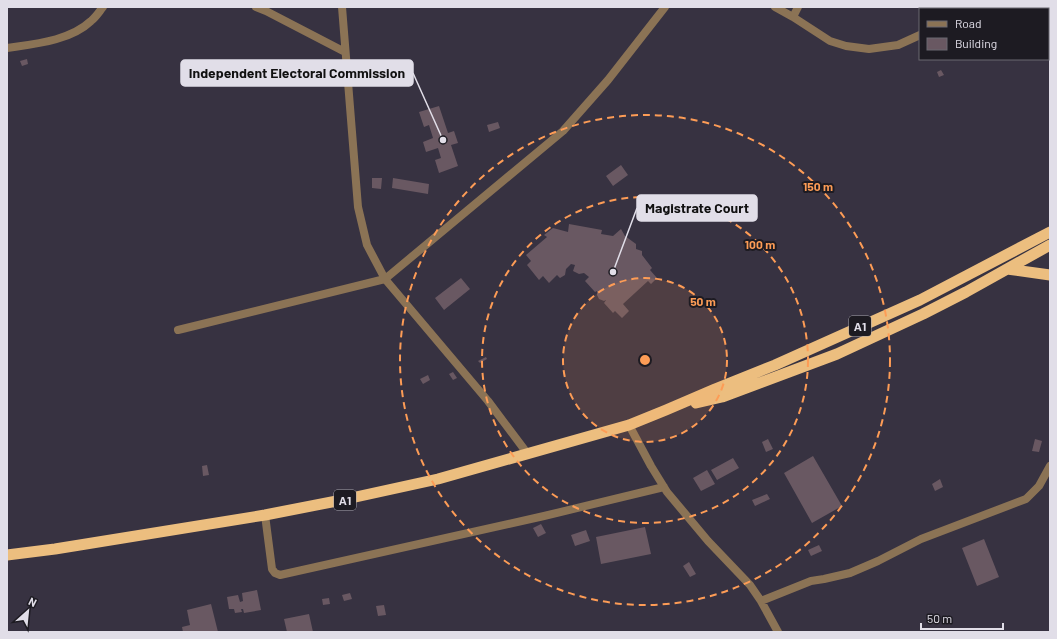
<svg xmlns="http://www.w3.org/2000/svg" width="1057" height="639" viewBox="0 0 1057 639" font-family="Barlow,sans-serif">
<style>
.building{fill:#695862}
.lines{fill:none;stroke-linecap:round;stroke-linejoin:round}
.minor{stroke:#8b7355;stroke-width:8}
.trunk{stroke:#ecbe7f;stroke-width:11}
.ring{fill:none;stroke:#fd9c56;stroke-width:2;stroke-dasharray:7 5}
.labels{text-anchor:middle;dominant-baseline:central;stroke-width:4;stroke-linejoin:round;paint-order:stroke}
.shield{fill:#1d1b22;stroke:#a6a4ad;stroke-width:1}
.shield-label{font-size:12px;font-weight:bold;fill:#e1dee8}
.centre{fill:#fd9c56;stroke:#1d1b22;stroke-width:2}
.ring-label{font-size:12px;text-anchor:middle;font-weight:bold;fill:#fd9c56;stroke:#1d1b22;stroke-width:4;stroke-linejoin:round;paint-order:stroke}
.leader{fill:none;stroke:#e1dee8;stroke-width:1.5}
.callout-dot{fill:#e1dee8;stroke:#1d1b22;stroke-width:1.5}
.callout{fill:#e1dee8;stroke:#e1dee8;stroke-width:1.5}
.callout-label{font-size:14px;text-anchor:middle;font-weight:bold;fill:#111}
</style>
<rect width="100%" height="100%" fill="#373241"/>
<!-- building -->
<path class="building" d="M27,59L28,64L22,66L20,61Z
M941,70L944,75L939,77L937,72Z
M439,106L448,133L454,131L458,143L451,145L458,166L439,173L435,160L441,158L438,148L426,152L423,142L433,138L429,125L424,127L419,112Z
M498,122L500,128L489,132L487,125Z
M621,165L628,175L613,186L606,176Z
M372,178H382L381,189L372,188Z
M393,178L429,184L428,194L392,188Z
M569,224L602,230L601,234L613,236L621,229L625,236L636,244V249L642,251V255L652,268L650,270L657,278L651,284L648,281L623,304L629,311L622,318L615,311L613,313L604,303L606,300L604,301L599,299L597,295V291L595,292L585,281L589,277L584,273L579,274L573,271L575,265L571,264L566,269L565,275L560,278L557,275L549,283L543,276L539,280L527,265L531,261L526,255L547,237L544,235L553,228L568,232Z
M461,278L470,289L444,310L435,298Z
M486,357L487,359L480,363L478,361Z
M453,372L457,378L453,380L449,374Z
M428,375L430,380L423,384L420,379Z
M768,439L773,449L766,452L762,442Z
M1035,439L1042,441L1039,452L1032,451Z
M813,456L842,506L812,523L784,473Z
M733,458L739,468L717,480L711,470Z
M207,465L209,475L203,476L202,466Z
M707,470L715,484L701,491L693,478Z
M940,479L943,487L935,491L932,484Z
M767,494L770,499L755,506L752,500Z
M541,524L546,533L538,537L533,528Z
M645,527L651,554L601,564L596,537Z
M586,530L590,541L575,546L571,535Z
M984,539L999,577L977,586L962,548Z
M819,545L822,551L811,556L808,550Z
M689,562L696,574L690,577L683,566Z
M257,590L261,610L244,613L243,609H241L242,612L235,613L234,609H229L227,597L238,595L240,602L243,601L242,593Z
M350,593L352,599L344,601L342,595Z
M329,598L330,604L323,605L322,599Z
M211,604L218,632H183L182,627L190,625L187,610Z
M384,605L386,615L378,616L376,606Z
M309,614L313,632H287L284,619Z"/>
<g class="lines">
<!-- minor -->
<path class="minor" d="M256,7L266,11L345,52
M342,7L358,207L367,245L385,279L488,401L527,453
M775,7L793,17L830,41L846,46L869,49L898,45L920,35
M963,9L965,7
M793,17L798,7
M7,48C34,44 70,41 91,21C96,17 99,12 103,7
M178,330L385,279L563,131L608,80L665,7
M629,425L651,466L667,492L708,541L750,585L761,601L778,632
M265,515L272,569L275,573L280,575L544,516L664,487
M761,601L811,581L824,579L850,573L878,561L921,539L1026,499L1039,486L1050,466"/>
<!-- trunk -->
<path class="trunk" d="M1007,269L1050,275
M696,403L722,397L837,354L923,314L966,292L1050,245
M7,555L55,549L265,515L342,500L438,479L629,425L666,410L715,389L775,365L920,300L1050,232"/>
</g>
<!-- distance rings -->
<circle cx="645" cy="360" r="82" fill="#fd9c56" fill-opacity=".12"/>
<g class="ring">
<circle cx="645" cy="360" r="82"/>
<circle cx="645" cy="360" r="163"/>
<circle cx="645" cy="360" r="245"/>
</g>
<g class="labels">
<!-- shield labels -->
<g class="shield">
<rect x="849" y="316" width="22" height="20" rx="3"/>
<rect x="334" y="490" width="22" height="20" rx="3"/>
</g>
<g class="shield-label">
<text x="860" y="326">A1</text>
<text x="345" y="500">A1</text>
</g>
</g>
<circle cx="645" cy="360" r="6" class="centre"/>
<g class="ring-label">
<text x="818" y="191">150 m</text>
<text x="760" y="249">100 m</text>
<text x="703" y="306">50 m</text>
</g>
<!-- callouts -->
<path class="leader" d="M443 140L413 73M613 272L637 208"/>
<g class="callout-dot">
<circle cx="443" cy="140" r="4"/>
<circle cx="613" cy="272" r="4"/>
</g>
<g class="callout">
<rect x="181" y="60" width="232" height="26" rx="4"/>
<rect x="637" y="195" width="120" height="26" rx="4"/>
</g>
<g class="callout-label">
<text x="297" y="78">Independent Electoral Commission</text>
<text x="697" y="213">Magistrate Court</text>
</g>
<!-- border -->
<rect width="1057" height="639" fill="none" stroke="#e1dee8" stroke-width="16"/>
<!-- legend -->
<rect x="919" y="8" width="130" height="52" fill="#1d1b22" stroke="#6b6971"/>
<rect x="927" y="21" width="20" height="6" fill="#8b7355" stroke="#6b6971"/>
<text x="955" y="28" font-size="12" fill="#e1dee8">Road</text>
<rect x="927" y="38" width="20" height="12" fill="#695862" stroke="#6b6971"/>
<text x="955" y="48" font-size="12" fill="#e1dee8">Building</text>
<!-- north arrow -->
<g transform="translate(28 611) rotate(27)" stroke="#1d1b22" stroke-width="3" paint-order="stroke">
<path d="M0-3L7 15L0 10L-7 15Z" fill="#e1dee8"/>
<text y="-6" font-size="11" font-weight="bold" text-anchor="middle" fill="#e1dee8">N</text>
</g>
<!-- scale -->
<path d="M921 623v6h82v-6" fill="none" stroke="#e1dee8" stroke-width="2"/>
<text x="927" y="623" font-size="12" fill="#e1dee8" stroke="#1d1b22" stroke-width="3" paint-order="stroke">50 m</text>
</svg>
